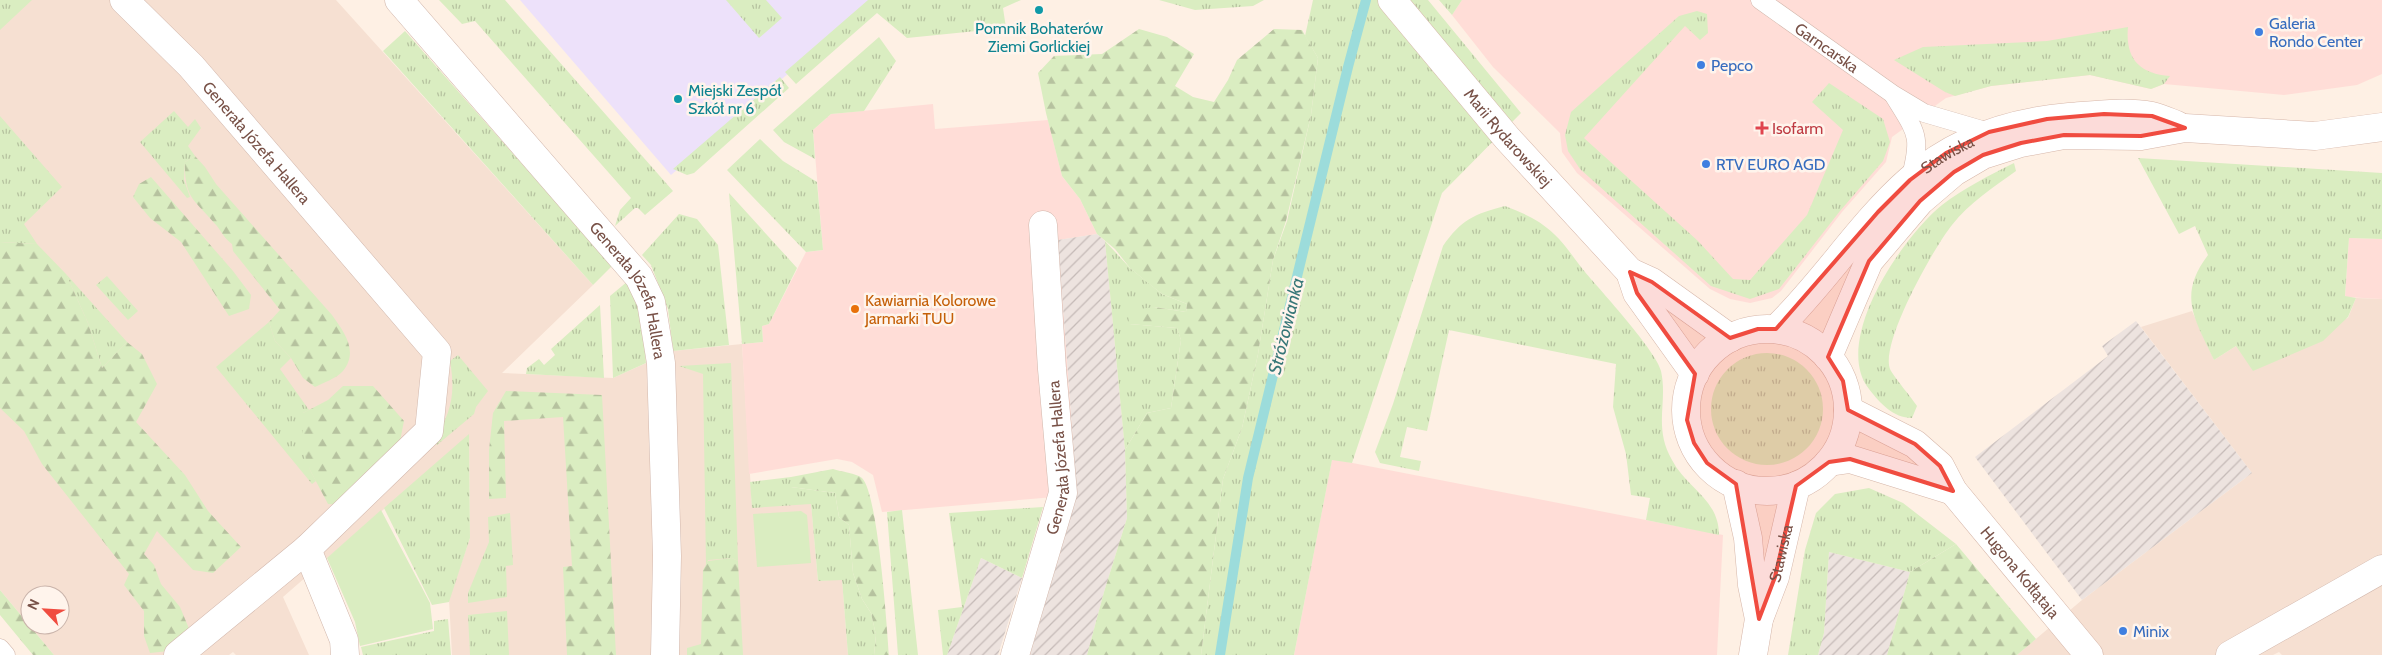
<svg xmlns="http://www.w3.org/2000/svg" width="2382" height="655" viewBox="0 0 2382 655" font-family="Cabin,sans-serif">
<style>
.residential{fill:#f6e0d2;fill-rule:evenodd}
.commercial{fill:#ffddd7}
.industrial{fill:url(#industrial-furrows)}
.education{fill:#ede1fa}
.grass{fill:url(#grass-tufts)}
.forest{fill:url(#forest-firs)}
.park{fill:#daedc1}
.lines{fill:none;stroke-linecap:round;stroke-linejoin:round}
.stream{stroke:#9cdcdb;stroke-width:10}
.lane-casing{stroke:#d2b7ac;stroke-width:19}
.street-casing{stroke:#d2b7ac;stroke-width:29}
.secondary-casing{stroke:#d6b6a9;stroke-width:29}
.lane{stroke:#fff;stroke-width:18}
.street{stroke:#fff;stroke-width:28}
.secondary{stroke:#fff;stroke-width:28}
.marked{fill:#f04c40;fill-opacity:0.2;stroke:#f04c40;stroke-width:4;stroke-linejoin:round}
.culture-dot{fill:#0f9aa8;stroke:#fff4ec;stroke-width:2}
.shop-dot{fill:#3f7fe0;stroke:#fff4ec;stroke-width:2}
.health-dot{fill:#e0444e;stroke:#fff4ec;stroke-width:2}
.food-dot{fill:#e8710a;stroke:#fff4ec;stroke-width:2}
.labels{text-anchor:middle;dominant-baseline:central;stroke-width:5;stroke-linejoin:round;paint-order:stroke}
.shop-label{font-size:16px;fill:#366cbe;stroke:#fff4ec;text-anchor:start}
.culture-label{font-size:16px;fill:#0d838f;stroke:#fff4ec}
.street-label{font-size:16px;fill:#785147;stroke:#fff4ec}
.health-label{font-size:16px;fill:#be3a42;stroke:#fff4ec;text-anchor:start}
.food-label{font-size:16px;fill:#c56008;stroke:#fff4ec;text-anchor:start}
.water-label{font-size:18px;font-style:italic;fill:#377778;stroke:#fff4ec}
</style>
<defs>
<pattern id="industrial-furrows" width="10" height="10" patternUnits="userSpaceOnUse" patternTransform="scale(1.25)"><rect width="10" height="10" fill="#ede3df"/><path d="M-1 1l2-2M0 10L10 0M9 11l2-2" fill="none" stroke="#c5bab7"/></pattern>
<pattern id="grass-tufts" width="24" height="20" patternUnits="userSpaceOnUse" patternTransform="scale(1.25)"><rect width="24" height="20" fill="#daedc1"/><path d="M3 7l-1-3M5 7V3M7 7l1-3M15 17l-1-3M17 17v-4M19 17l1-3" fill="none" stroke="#b6c29f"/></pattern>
<pattern id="forest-firs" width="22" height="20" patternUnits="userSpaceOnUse" patternTransform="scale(1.25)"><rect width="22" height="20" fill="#daedc1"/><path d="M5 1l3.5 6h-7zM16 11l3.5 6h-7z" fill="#b6c29f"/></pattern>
</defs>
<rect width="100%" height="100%" fill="#fef0e4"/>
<!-- residential -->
<path class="residential" d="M0,0H336L593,285L502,373L613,378L673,351L742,344L752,507L811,503L818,581L842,579L848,655H452L449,599L470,538L469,435L283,597L309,655H236L233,652L229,655H54L0,590ZM30,595H60V625H30Z
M2356,298L2382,299V655H2282L2279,652L2273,655H2017L2082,600L2252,473L2141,327L2192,311L2214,360L2236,346L2348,318Z"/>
<!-- commercial -->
<path class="commercial" d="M1462,0H2382V74L2357,85L2284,95L2164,84L2151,89L2090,75L1991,86L1946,98L1892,137L1886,162L1842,212L1781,291L1772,298L1750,303L1730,299L1710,289L1577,173L1562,152L1560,133L1493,67L1452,15Z
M933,104L935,129L1048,120L1062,176L1080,199L1097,234L1058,240L1077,495L882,512L873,475L852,462L837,459L749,474L742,344L763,342L762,326L769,324L806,252L823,250L813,130L831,114Z
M2349,238L2382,239V299L2345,297Z
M1332,459L1723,535L1717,655H1294Z"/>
<!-- industrial -->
<path class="industrial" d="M1097,234L1105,241L1125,450L1127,518L1104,592L1087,655H1030L1077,495L1058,240Z
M2136,321L2252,473L2082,600L1975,457L2108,356L2102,346Z
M1829,552L1910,572L1887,655H1818L1824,633Z
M981,558L1022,578L998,655H947Z"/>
<!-- education -->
<path class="education" d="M520,0H873L671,175Z"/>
<!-- grass -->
<path class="grass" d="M0,0H32L0,30Z
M439,0H505L673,191L645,215L638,208H635L615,226L620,210L631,198L475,21L462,24Z
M726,0H766L782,18L759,38Z
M868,0H1021L1003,8L1006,28L907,38L877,13L796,84L785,72Z
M1159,0H1264L1253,6L1195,10Z
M1313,0H1428L1521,113L1442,193L1352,463L1332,460L1294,655H1201L1223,479L1242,428L1258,354L1273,260L1287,221L1311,115L1318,58L1305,36Z
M1439,0H1462L1452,15Z
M1697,11L1707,14L1708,33L1700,40L1685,26L1584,138L1698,241L1733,279L1750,280L1807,215L1843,130L1812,102L1829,83L1883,119L1890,142L1883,161L1840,211L1779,289L1750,299L1711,286L1580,169L1568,151L1565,135L1571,112L1679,16Z
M2128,27C2125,58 2139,74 2170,76L2164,84L2151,89L2090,75L1991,86L1955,96L1945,92L1894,60L1923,47L2047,41Z
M405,31L612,266L593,285L383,51Z
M879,37L896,61L864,111L831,114L813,130L815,159L784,142L773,130Z
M780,77L789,88L694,173L687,175L673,169Z
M174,111L188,127L195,119L201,128L188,146L195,156L185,162L184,180L190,197L187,198L140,142Z
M0,116L62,187L24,224L37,244L0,242Z
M760,139L783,161L817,182L823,250L806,252L727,170Z
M2138,158L2382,173V239L2349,238L2345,296L2356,298L2348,317L2323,341L2253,371L2236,346L2214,360C2195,319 2177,296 2208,255L2195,226L2179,234Z
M2014,163L2016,171C1994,187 1969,203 1952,225C1934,247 1880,343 1890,369C1893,376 1912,398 1917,406L1912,418C1893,418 1880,403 1869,389C1831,341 1903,236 1942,205C1964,188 1990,175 2014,163Z
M729,193L797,268L769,324L762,326L763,342L742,344Z
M1505,206C1523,213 1540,220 1554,234C1566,245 1575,260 1585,272C1601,291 1657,352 1661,371C1668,403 1653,427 1672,460C1687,489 1719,499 1719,535L1646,520L1650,498L1631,495L1626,454L1613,407L1616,364L1449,330L1427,431L1407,427L1400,457L1421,461L1419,471L1380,463L1375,452L1393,404L1443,246C1461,220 1474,214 1505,206Z
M679,214L697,219L718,245L729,345L673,351L668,309L651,265L642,255Z
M1105,241L1130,268L1162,294L1187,304L1186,312L1154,307L1129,324L1177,328L1181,340L1171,408L1147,413L1125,450Z
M66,274L127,342L102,368L88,323Z
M107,276L138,311L128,320L96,285Z
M628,281L641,310L646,363L613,378L610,296Z
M600,305L604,378L526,374L527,368L539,359L544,365L555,355L551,349Z
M269,322L275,341L291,358L280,369L309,410L303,413L310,470L316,481L312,484L216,367Z
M1711 409a56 56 0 1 1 112 0a56 56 0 1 1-112 0Z
M458,355L488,391L476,407L474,414L437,445L433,442C451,413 456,395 450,361Z
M731,363L738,561L732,558L708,560L706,566L703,374L679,366Z
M469,434L470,538L449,602L432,605L384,508Z
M791,477V487L835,493L839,517L849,525L853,573L862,599L871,613L876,635L874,655H848L842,580L818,581L811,504L752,508L750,482Z
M1869,488L1903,503L1956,544L1910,572L1829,552L1824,633L1818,655H1788L1805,550L1816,513L1835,494Z
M1043,507L1022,578L981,558L947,655H943L938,610L962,607L949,513Z
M902,510L918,655H898L887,512Z
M510,513L513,565L506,566L507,597L468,603V593L489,542L488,517Z
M507,611L509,655H470L468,615Z
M448,619L451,655H363L361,647L434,631V621Z"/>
<!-- forest -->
<path class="forest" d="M1139,29L1167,37L1194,54L1175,86L1193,97L1214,102L1228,80L1237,60L1274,29L1302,30L1318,58L1311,115L1286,221L1273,260L1258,354L1242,428L1223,479L1201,655H1087L1104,592L1127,518L1125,450L1147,413L1171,408L1181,340L1177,328L1129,324L1128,311L1154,307L1186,312L1187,304L1162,294L1148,283L1130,268L1115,249L1097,234L1080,199L1062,176L1046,113L1038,73L1054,56L1102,54Z
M195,156L205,167L216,184L332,315C344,332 359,351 343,371C337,378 323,383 315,387L303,378L291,358L275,341L269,322L280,310L233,251L232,244C225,239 222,233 217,226C195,200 184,199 185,162Z
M151,177L233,271L251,295L249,309L229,316L181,242L150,218L133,197L139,184Z
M0,242L37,244L66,274L88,323L102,368L127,342L142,354L157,384L136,422L185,475L208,511L241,547L213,573L193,570L157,531L144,554L154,565L161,584L180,607L190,631L169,651L150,653L144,636V611L124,585L129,574L42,464L24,431L0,408Z
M343,386H373L404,421L400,441L339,505L328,504L310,470L302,445L303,413L328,400Z
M506,391L602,395L616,655H567L563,567L572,566L563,417L504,421L506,498L489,499V450L493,413Z
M833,469C841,472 856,473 862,478C878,494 887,626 889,655H874L876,635L871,613L862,599L853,573L849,525L839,517L835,493L791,487V477Z
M1956,544L2036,639L2017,655H1887L1910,572Z
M732,558L738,561L743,655H687V648L701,644L703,570L708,561Z
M0,590L54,655H33L0,615Z"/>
<!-- park -->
<path class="park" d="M381,510L430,603L433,629L360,646L355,622L327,558Z
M801,511L807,515L811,563L757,567L753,514Z"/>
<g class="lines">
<!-- stream -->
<path class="stream" d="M1220,655L1248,478L1348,67L1366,0"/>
<defs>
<g id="lane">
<path id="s1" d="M1760,0L1894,95L1924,113L1989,132"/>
<path d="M1894,96C1917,134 1922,135 1910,180"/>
<path d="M0,648L6,655"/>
</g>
<g id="street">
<path id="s2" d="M124,0L191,66L437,352L429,431L307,549L178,655"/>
<path id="s3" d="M399,0L639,277L651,302L661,363L667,556L665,655"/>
<path d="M307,549L344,640L345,655"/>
<path id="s4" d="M1015,655L1063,493L1052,369L1043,225"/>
<path d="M2230,655L2382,569"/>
</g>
<g id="secondary">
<path id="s5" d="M1392,0L1507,138L1630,272L1637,293L1695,374"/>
<path d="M1630,272L1652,282L1730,338"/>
<path id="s6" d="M1776,329C1824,283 1860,224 1910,180C1954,141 2010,122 2069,117C2095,115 2125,111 2152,116C2160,118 2169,122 2177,125"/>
<circle cx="1767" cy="410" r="81"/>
<path d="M1828,357L1869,261L1920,201L1954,172L1983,155L2021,143L2064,135L2141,136L2185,128L2315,136L2382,127"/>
<path id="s7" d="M1848,410L1915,444L1940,466L1953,491L2089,655"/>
<path d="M1829,462L1850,459L1953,491"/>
<path d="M1736,484L1748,538L1752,585L1759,619"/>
<path id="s8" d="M1753,655L1759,619L1775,577L1796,486"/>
</g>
</defs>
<!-- lane casing -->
<use href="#lane" class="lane-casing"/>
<!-- street casing -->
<use href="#street" class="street-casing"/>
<!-- secondary casing -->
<use href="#secondary" class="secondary-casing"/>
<!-- lane -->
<use href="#lane" class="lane"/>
<!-- street -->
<use href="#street" class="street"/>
<!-- secondary -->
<use href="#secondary" class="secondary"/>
</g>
<!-- marked area -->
<path class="marked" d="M2104,114L2152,116L2185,128L2141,136L2064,135L2021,143L1983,155L1954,172L1920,201L1869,261L1828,357L1843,381L1848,410L1915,444L1940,466L1953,491L1850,459L1829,462L1796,486L1775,577L1759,619L1736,484L1707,463L1694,443L1687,420L1695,374L1637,293L1630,272L1652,282L1730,338L1758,329H1776L1878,212L1910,180L1946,153L1989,132L2047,119Z"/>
<!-- markers -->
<g class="culture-dot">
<circle cx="1039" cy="10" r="5"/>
<circle cx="678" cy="99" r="5"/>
</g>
<g class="shop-dot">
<circle cx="2259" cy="32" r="5"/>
<circle cx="1701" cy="65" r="5"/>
<circle cx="1706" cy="164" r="5"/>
<circle cx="2123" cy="631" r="5"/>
</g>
<path class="health-dot" d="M1759.5 120.5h5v5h5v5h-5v5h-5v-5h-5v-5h5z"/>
<circle class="food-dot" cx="855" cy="309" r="5"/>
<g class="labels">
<!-- shop labels -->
<g class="shop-label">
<text x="2269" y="23">Galeria<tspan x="2269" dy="18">Rondo Center</tspan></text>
<text x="1711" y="65">Pepco</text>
<text x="1716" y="164">RTV EURO AGD</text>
<text x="2133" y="631">Minix</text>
</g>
<!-- culture labels -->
<g class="culture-label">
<text x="1039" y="28">Pomnik Bohaterów<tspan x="1039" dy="18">Ziemi Gorlickiej</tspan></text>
<text x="688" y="90" text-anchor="start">Miejski Zespół<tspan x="688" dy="18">Szkół nr 6</tspan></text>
</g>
<!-- street labels -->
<g class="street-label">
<text stroke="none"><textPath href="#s1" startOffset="82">Garncarska</textPath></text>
<text stroke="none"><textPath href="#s5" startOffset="180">Marii Rydarowskiej</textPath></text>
<text stroke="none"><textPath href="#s2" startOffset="195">Generała Józefa Hallera</textPath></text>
<text stroke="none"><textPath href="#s6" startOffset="246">Stawiska</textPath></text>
<text stroke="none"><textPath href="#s3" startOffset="374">Generała Józefa Hallera</textPath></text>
<text stroke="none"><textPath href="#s4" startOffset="204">Generała Józefa Hallera</textPath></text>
<text stroke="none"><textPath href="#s8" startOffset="106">Stawiska</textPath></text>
<text stroke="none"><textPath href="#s7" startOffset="242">Hugona Kołłątaja</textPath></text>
</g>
<!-- health labels -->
<g class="health-label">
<text x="1772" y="128">Isofarm</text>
</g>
<!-- food labels -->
<g class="food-label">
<text x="865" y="300">Kawiarnia Kolorowe<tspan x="865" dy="18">Jarmarki TUU</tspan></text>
</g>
<!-- water labels -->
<g class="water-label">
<text transform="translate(1286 326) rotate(-76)">Stróżowianka</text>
</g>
</g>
<!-- north arrow -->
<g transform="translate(45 610) rotate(295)"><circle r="24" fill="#fff4ec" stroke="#c9b3aa"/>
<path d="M0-4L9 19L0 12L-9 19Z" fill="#f04c40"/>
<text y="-8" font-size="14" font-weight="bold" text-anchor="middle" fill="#785147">N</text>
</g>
</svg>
